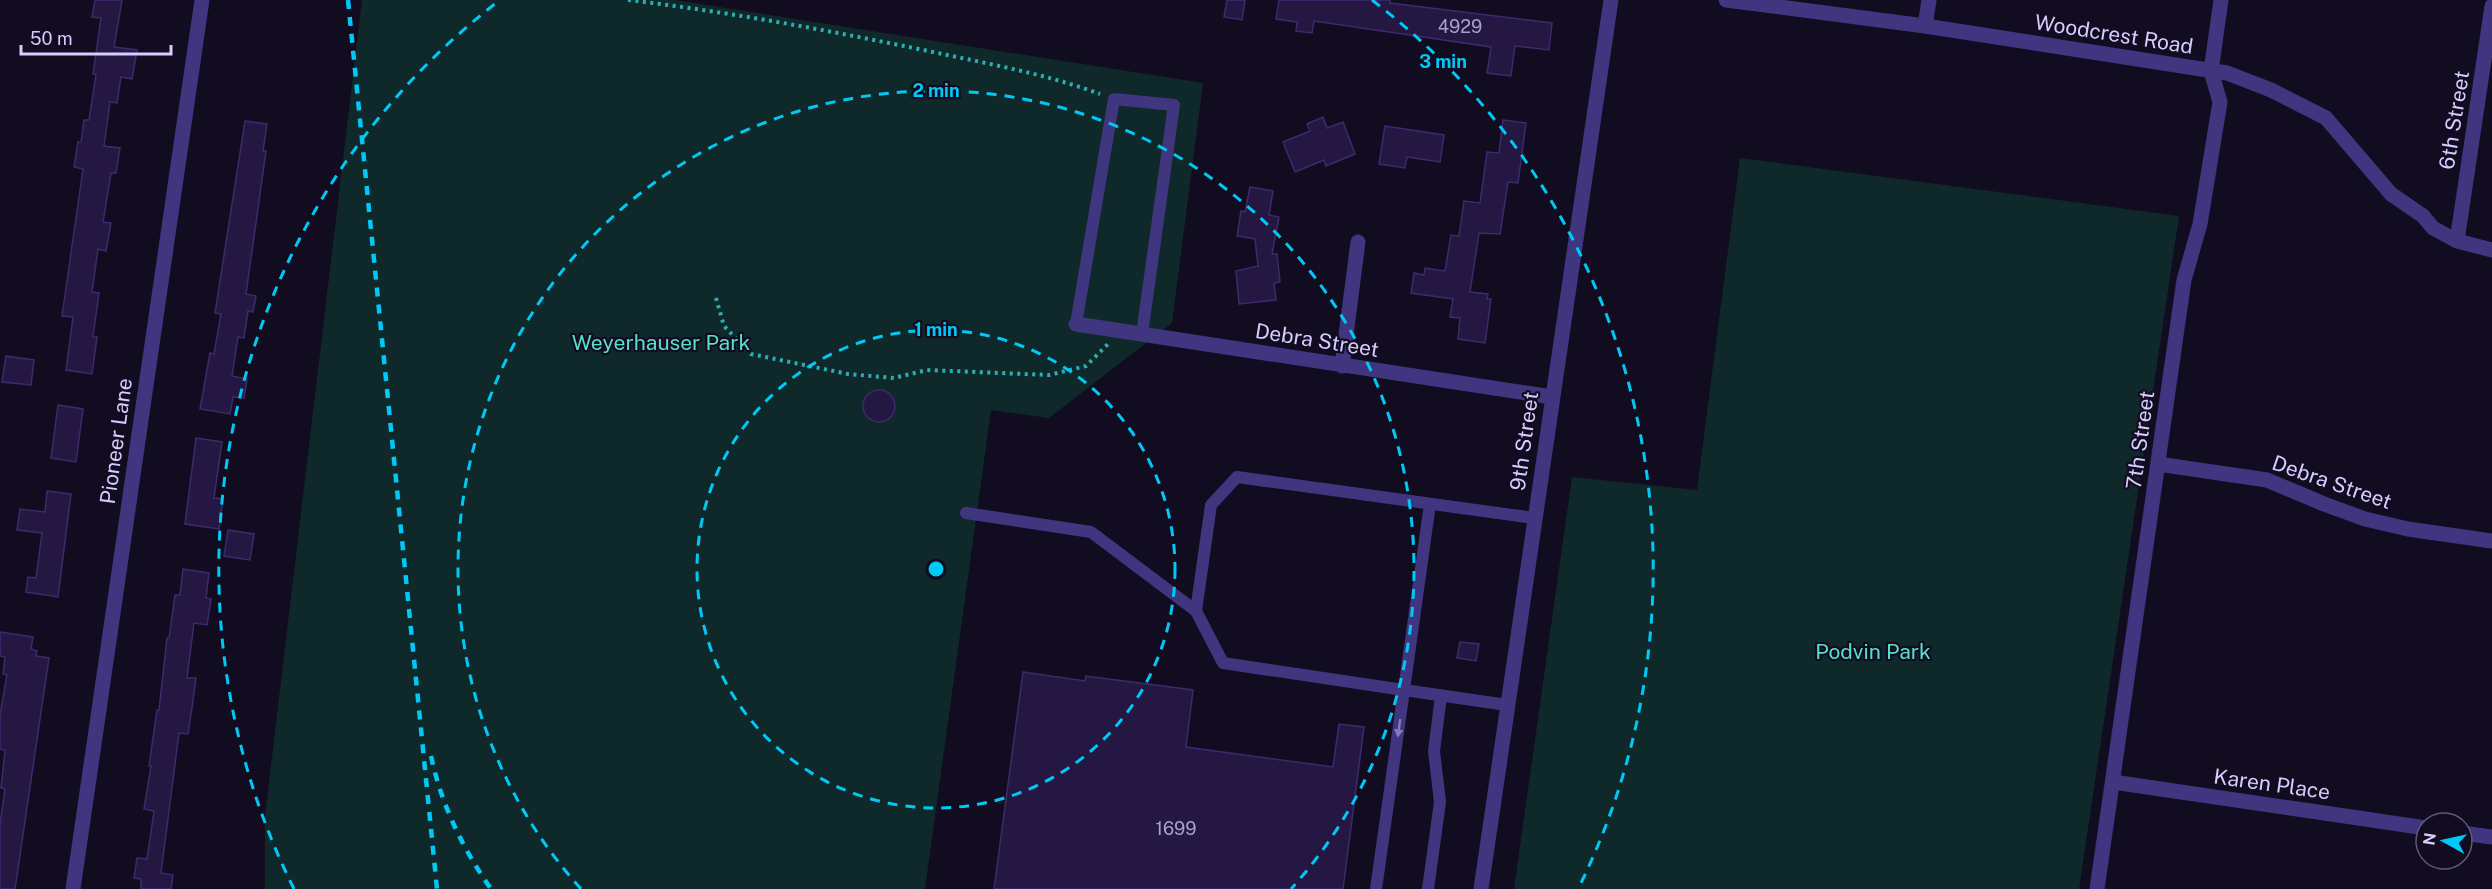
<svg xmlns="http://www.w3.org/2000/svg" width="2492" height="889" viewBox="0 0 2492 889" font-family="'Public Sans',sans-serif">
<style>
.green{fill:#0f292a}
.building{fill:#241842;stroke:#3d2a6e;stroke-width:1.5}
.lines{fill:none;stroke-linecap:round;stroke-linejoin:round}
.path{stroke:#2bafb3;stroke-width:4;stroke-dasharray:3 4.5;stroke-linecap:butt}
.service{stroke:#403680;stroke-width:12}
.minor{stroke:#403680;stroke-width:15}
.tertiary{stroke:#403680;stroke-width:15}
.rail{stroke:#00c8f7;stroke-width:4.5;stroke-dasharray:9 8;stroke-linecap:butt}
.oneway{fill:#847ab9}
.ring{fill:none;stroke:#00c8f7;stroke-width:3;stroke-dasharray:10 8}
.labels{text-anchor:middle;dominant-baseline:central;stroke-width:4.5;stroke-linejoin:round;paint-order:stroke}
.number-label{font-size:18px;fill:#aa9fd0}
.street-label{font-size:21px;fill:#d6ccff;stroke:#120c20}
.park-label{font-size:21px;fill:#56e1ca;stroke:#120c20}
.centre{fill:#00c8f7;stroke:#120c20;stroke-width:3}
.ring-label{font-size:18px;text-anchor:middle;font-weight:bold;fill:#00c8f7;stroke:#120c20;stroke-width:4.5;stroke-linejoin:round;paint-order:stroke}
</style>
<rect width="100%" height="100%" fill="#120c20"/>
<!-- green -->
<path class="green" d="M362,0H675L1203,83L1172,323L1049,418L991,410L925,889H265V816Z
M1740,158L2179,216L2079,889H1514L1572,477L1697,490Z"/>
<!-- building -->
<path class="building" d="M95,0H122L114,47L137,50L132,79L121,77L117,103L110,102L104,146L120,148L116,173H111L103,222L111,223L106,251L98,249L92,292L99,293L93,337H97L92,374L66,370L73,317L62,316L83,169L74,167L78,142H81L84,120H89L96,74H93L101,18L92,17Z
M1227,0H1245L1242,20L1224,17Z
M1279,0H1390V3L1552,23L1549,50L1515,46L1511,76L1487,73L1491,47L1314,21L1312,33L1296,31L1297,22L1276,19Z
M1323,117L1327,128L1343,122L1355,154L1326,166L1324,160L1295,172L1283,142L1310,131L1307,124Z
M1503,120L1526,123L1518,183L1508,182L1500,234L1479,233L1470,292L1488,294L1487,299H1491L1485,343L1458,339L1460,318L1450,317L1453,299L1411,293L1414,273L1424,275L1425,268L1445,271L1451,235L1459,236L1464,201L1480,203L1487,152L1499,153Z
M245,121L267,124L263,151H266L246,294L256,296L253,312L248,311L244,338L238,337L232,376L247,379L244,398L233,397L230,414L200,409L210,353L214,354L221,314L215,313Z
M1385,126L1444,135L1440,162L1407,157L1405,168L1379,164Z
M1250,187L1273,191L1269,215L1279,217L1272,254H1277L1280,282L1274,283L1276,300L1239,304L1236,271L1258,266L1255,239L1237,236L1241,211L1245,212Z
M6,356L34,360L31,385L2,382Z
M863 406a16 16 0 1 1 32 0a16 16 0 1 1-32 0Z
M58,405L83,409L76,462L51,458Z
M196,438L222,442L214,498L223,499L219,529L185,524Z
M47,491L71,494L58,597L26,592L28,577L36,578L42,533L17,530L20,509L45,512Z
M228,530L254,534L250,560L224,556Z
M183,569L209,573L206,598L211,599L207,625L194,623L187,678H196L193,701L188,734L179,733L161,873L173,875L171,889H141V879L134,878L137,858L147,859L154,811L144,809L151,766H149L157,710H159L167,638H169L175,595H180Z
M0,632L33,637L31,649L37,651L36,656L49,658L15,889H0V824L5,789L1,788L5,750L0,749V715L7,675L3,674L5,657L0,656Z
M1460,642L1479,644L1476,661L1457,658Z
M1023,672L1085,681L1086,676L1193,690L1186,747L1333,767L1339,724L1364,727L1343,889H994Z"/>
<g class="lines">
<!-- path -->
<path class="path" d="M628,0C730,12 832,31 933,52C989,64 1046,74 1100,94
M716,298L724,326L751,354L848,374L894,378L927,370L1049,375L1086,366L1108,344"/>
<!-- service -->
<path class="service" d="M1076,324L1114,99L1174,105L1142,334
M966,513L1091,532L1196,611L1223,663L1404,690L1430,504
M1196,611L1211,505L1237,477L1534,518
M1376,889L1404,690L1507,705
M1428,889L1440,802L1434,751L1441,696"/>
<!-- minor -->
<path class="minor" d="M1726,0L1925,26L2227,73L2271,90L2326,118L2391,194L2423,216L2433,228L2457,241L2492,250
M1925,26L1929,0
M2457,241L2492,6
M1076,324L1552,397
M1342,366L1358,242
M2158,464L2267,480L2324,504L2365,519L2408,529L2492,541
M2113,782L2426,828
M2462,833L2492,837
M73,889L202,0
M2097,889L2184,280L2200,224L2220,102L2211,71L2221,0"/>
<!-- tertiary -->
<path class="tertiary" d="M1481,889L1611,0"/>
<!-- rail -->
<path class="rail" d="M348,0L437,889
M431,756C441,804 463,849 491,889"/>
</g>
<!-- one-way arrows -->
<defs><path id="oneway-solid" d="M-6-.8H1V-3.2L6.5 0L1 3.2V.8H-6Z" transform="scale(1.5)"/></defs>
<use class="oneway" href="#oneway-solid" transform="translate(1399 728) rotate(98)"/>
<!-- distance rings -->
<g class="ring">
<circle cx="936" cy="569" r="239"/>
<path d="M581 889A478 478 0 1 1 1291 889"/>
<path d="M294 889A717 717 0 0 1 500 0M1372 0A717 717 0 0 1 1578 889"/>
</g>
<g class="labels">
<!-- number labels -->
<g class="number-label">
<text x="1460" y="26">4929</text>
<text x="1176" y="828">1699</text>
</g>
<!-- street labels -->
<g class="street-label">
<text transform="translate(2114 34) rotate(9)">Woodcrest Road</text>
<text transform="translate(2454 120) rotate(-81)">6th Street</text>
<text transform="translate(1317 340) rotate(9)">Debra Street</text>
<text transform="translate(2140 440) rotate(-82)">7th Street</text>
<text transform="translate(116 441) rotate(-82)">Pioneer Lane</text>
<text transform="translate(1524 441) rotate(-82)">9th Street</text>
<text transform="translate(2332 482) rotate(19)">Debra Street</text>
<text transform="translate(2272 784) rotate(8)">Karen Place</text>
</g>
<!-- park labels -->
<g class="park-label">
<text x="661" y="342">Weyerhauser Park</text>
<text x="1873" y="651">Podvin Park</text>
</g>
</g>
<circle cx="936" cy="569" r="9" class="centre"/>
<g class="ring-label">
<text x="1443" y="68">3 min</text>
<text x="936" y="97">2 min</text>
<text x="936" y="336">1 min</text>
</g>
<!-- north arrow -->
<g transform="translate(2444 841) rotate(278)"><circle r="28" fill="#120c20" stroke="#605979" stroke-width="1.5"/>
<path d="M0-4.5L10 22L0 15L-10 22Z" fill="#00c8f7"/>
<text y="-9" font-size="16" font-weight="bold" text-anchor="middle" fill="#d6ccff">N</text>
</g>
<!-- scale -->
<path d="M21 45v9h150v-9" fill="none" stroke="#d6ccff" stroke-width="3"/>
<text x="30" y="45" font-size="18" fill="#d6ccff" stroke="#120c20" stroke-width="4.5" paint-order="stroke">50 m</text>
</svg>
